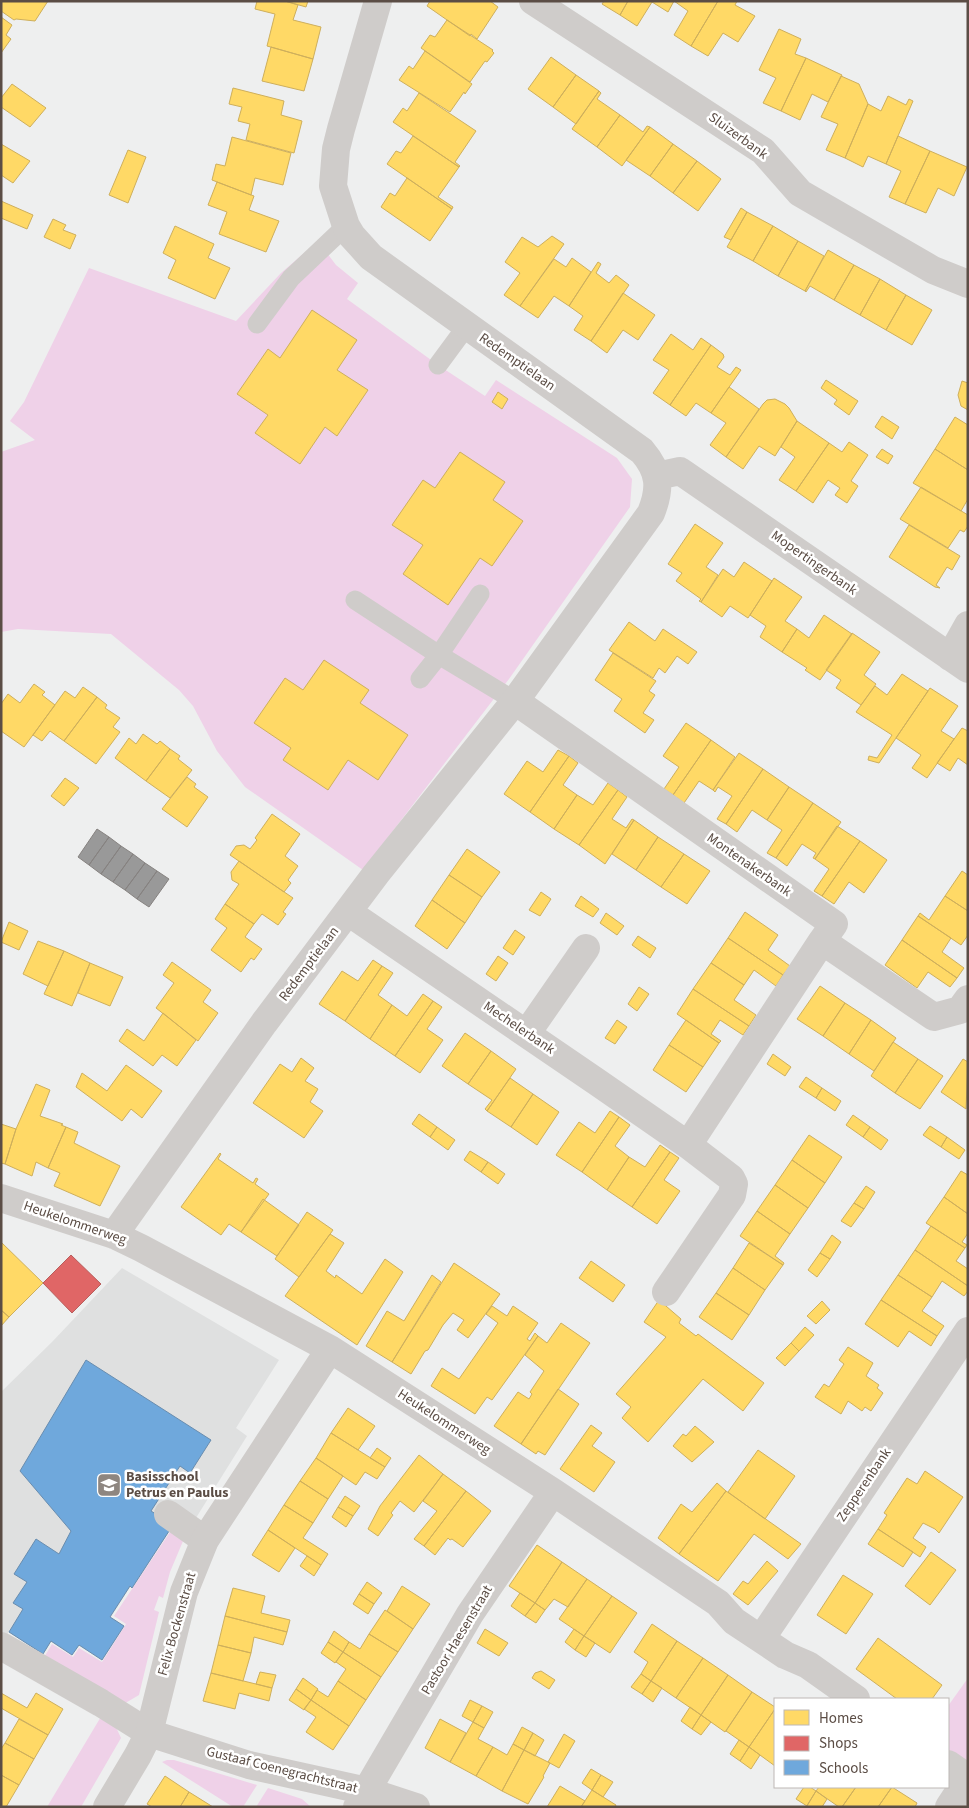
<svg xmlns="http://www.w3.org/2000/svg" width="969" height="1808" viewBox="0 0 969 1808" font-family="'Source Sans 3',sans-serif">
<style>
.education{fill:#dfe0e0}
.green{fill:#efd1e8}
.homes{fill:#ffd966;stroke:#ceaf5c}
.shops{fill:#e06666;stroke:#b85e5c}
.schools{fill:#6fa8dc;stroke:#698daf}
.industry{fill:#999;stroke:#868280}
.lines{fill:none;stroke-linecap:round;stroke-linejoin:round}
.service{stroke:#cfccca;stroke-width:19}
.pedestrian{stroke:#cfccca;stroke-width:28}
.minor{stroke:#cfccca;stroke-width:28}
.labels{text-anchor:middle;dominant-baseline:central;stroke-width:5;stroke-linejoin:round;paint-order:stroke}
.street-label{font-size:14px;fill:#5b4d45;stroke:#fff}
.poi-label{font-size:14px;font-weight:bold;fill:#5b4d45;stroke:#fff;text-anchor:start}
</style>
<rect width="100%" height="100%" fill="#eeefef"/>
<!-- education -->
<path class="education" d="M122,1268L279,1360L236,1428L247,1436L186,1534L173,1525L132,1588L130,1587L111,1617L124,1626L102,1660L79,1645L72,1655L51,1642L43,1654L9,1632L3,1639L1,1638V1392L52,1342Z"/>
<!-- green -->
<path class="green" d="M318,241L336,265L358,283L347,299L438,365L485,396L496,380L617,458L632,479L630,507L509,679L363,870L245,787L217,751L193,706L179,690L111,634L18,629L1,632V452L35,440L10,421L24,402L89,268L236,321L281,273Z
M174,1526L186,1534L170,1572L163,1598L159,1596L154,1610L159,1612L139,1695L122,1705L43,1659L52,1644L73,1657L79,1648L102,1662L126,1624L114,1616Z
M968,1678V1766L948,1751V1706Z
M102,1715L114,1723L121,1738L81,1807H47Z
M167,1760H174L257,1785L243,1807H233L162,1762Z
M268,1788L302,1799L311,1807H256Z"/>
<!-- homes -->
<path class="homes" d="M1,1H48L35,21L16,19L14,20L1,11Z
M257,1H285L298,5L293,20L321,27L313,59L267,46L275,14L255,9Z
M285,1H308L306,7Z
M430,1H490L498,7L477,39L471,34L470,36L427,6Z
M604,1H628L620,15L602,4Z
M628,1H674L668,12L652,2L637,26L620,15Z
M718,1L691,46L674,35L688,11L674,1Z
M718,1H737L735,5L755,16L738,42L723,33L708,56L691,46Z
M1,17L12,25L6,35L11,39L1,53Z
M447,20L493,50L492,51L494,53L487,62L485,61L470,82L421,48L430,35L435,37Z
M779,29L801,39L795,54L806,58L781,111L763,103L776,78L759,70Z
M271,47L313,59L304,91L262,81Z
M425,51L472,84L465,94L464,92L450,112L399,80L409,66L413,69Z
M551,57L576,75L553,107L528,89Z
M806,58L842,75L828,102L812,94L800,120L781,111Z
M576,75L599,91L576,124L553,107Z
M841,76L859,84L868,104L845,158L826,150L838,124L821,117Z
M12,84L46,108L30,127L1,107V98Z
M233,88L284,101L281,115L302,121L294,153L246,140L250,124L238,121L242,107L229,104Z
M599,91L601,93L597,99L620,115L597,147L572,129Z
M419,93L476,131L455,162L460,166L459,167L393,122L403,108L407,111Z
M888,96L906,105L909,99L913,101L886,164L868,156L863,167L845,158L868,104L881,111Z
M620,115L643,132L647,126L650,127L622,166L597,147Z
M650,127L673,144L650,176L626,160Z
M413,136L459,167L438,197L453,207L452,209L387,164L396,151L401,153Z
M898,136L930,151L905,204L889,197L901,171L886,164Z
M232,137L291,153L283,185L255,178L251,195L212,180L216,164L225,166Z
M1,144L30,161L13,183L1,175Z
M673,144L697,161L673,193L650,176Z
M128,150L146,157L128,203L109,195Z
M930,151L967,167L954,196L938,188L926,213L905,204Z
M697,161L721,179L698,211L673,193Z
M407,178L452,209L430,241L381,207L390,193L395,196Z
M217,182L254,196L249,210L279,221L266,252L219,234L227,212L208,205Z
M1,201L33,215L27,229L1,218Z
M741,208L747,212L731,240L724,237Z
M747,212L773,226L753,261L727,247Z
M53,219L66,225L63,230L76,235L70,249L44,237Z
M175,226L214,244L208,258L230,268L215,299L168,278L176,260L163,253Z
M773,226L798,241L778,276L753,261Z
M552,236L564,244L520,306L504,295L520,273L505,262L522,237L538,247Z
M798,241L824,256L805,291L778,276Z
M828,250L854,265L834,300L810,286L806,292L805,291Z
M572,258L591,272L569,306L554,296L538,318L520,306L554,259L566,267Z
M598,262L601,264L596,273L609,283L616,275L629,285L591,341L574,330L583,316L569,306Z
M854,265L880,279L860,315L834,300Z
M880,279L906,295L886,330L860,315Z
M623,293L655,315L638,340L623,330L607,353L591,341Z
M906,295L932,310L912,345L886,330Z
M312,310L357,340L337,370L368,390L337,436L325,427L300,464L255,433L268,415L237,394L268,349L280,358Z
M671,334L693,350L701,338L711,345L670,405L653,393L669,370L653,360Z
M711,345L723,354L724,357L717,367L730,375L736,367L741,370L711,413L696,403L686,416L670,405Z
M826,380L858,401L849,415L834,404L837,400L821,388Z
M962,381L968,383V410L961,406L958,395Z
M729,387L759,409L726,457L710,445L726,423L711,413Z
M498,392L508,399L502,409L492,402Z
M775,399L785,404L789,408L797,421L775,456L759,446L743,469L726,457L763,404L767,400Z
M882,416L899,427L892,439L875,427Z
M955,417L968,425V470L935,449Z
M797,421L829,443L796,491L779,480L795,457L781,447Z
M849,442L868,455L851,481L858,486L847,503L835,495L840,488L828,480L813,503L796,491L829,443L842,452Z
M882,449L893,456L888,464L876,457Z
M935,449L968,470V499L961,511L913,483Z
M460,452L505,482L493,500L523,521L492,566L480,558L448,605L403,574L423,545L392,525L423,480L435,488Z
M921,487L968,515V526L964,532L960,530L948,548L900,519Z
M695,524L723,543L706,567L718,575L701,602L699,601L701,599L676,581L682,573L668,564Z
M909,525L960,556L952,570L947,567L936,585L940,588L935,587L889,557Z
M744,562L772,581L748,618L730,606L722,617L701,602L723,569L734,577Z
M774,578L802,597L785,621L797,629L782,652L760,637L766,626L750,615Z
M824,615L852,634L820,680L805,670L807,668L782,652L797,629L809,638Z
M629,622L655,641L663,629L697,652L688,664L677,656L665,673L659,668L653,678L609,650Z
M852,633L880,652L864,675L876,684L861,705L836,688L841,680L826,670Z
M613,653L656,681L649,691L655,695L643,713L654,720L645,733L614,711L622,699L595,680Z
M324,660L369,690L360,703L408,735L378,780L348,760L328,790L283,760L291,748L254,723L285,678L303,690Z
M902,674L928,691L879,763L868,760L869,756L877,758L892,735L856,712L875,686L887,695Z
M34,684L45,692L42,695L55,705L24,747L1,731V704L8,694L20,703Z
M83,687L97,697L64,741L50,731L42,741L33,735L65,691L75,698Z
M930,688L958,706L941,731L954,739L927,778L912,768L921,755L896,738Z
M97,697L107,705L105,708L120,718L113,727L120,732L96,764L64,741Z
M686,723L711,740L673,795L664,789L679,767L663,756Z
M962,728L968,731V765L958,758L950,771L937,763Z
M143,734L157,744L160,741L170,749L146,781L115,758L129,738L136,744Z
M711,740L735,757L713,790L699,781L684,803L673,795Z
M170,749L180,756L178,759L192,770L170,798L146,781Z
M558,750L569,756L530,812L504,794L527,761L543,772Z
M739,753L763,769L726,824L717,819L732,796L718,787L715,792L713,790Z
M569,756L578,763L563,785L577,795L554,829L530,812Z
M763,769L789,787L767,820L752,810L737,832L726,824Z
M187,777L196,784L194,787L208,797L187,827L162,809Z
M65,778L79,788L64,806L51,796Z
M608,783L618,790L579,845L554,829L577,795L593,805Z
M789,787L813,803L776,858L767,853L782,830L767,820Z
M618,790L627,797L612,819L626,828L632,819L634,820L605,864L579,845Z
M813,803L841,822L815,859L813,858L816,853L802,844L787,866L776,858Z
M272,814L300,834L285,856L298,866L288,880L291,883L284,892L230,855L236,846L244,845L250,849L257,840L255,838Z
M634,820L658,837L636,870L612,854Z
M837,826L860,841L822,896L814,891L829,869L815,859Z
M658,837L684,854L661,887L636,870Z
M860,841L887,860L864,893L849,882L834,904L822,896Z
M467,849L500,872L482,897L449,875Z
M684,854L710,871L687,904L661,887Z
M239,861L293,898L283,912L286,914L278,925L262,914L254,924L225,904L239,884L232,880L231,872Z
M962,871L968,875V911L945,896Z
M449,875L482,897L465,923L432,900Z
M541,892L551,899L540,916L529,910Z
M581,896L599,909L593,917L575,906Z
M945,896L968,911V935L961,945L918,916L920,913L929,920Z
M432,900L465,923L447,949L415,926Z
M225,904L254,924L245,937L262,949L254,960L251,958L241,972L211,950L227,928L215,919Z
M745,912L778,935L768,950L790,966L783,975L728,938Z
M606,913L624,926L617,935L600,923Z
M918,916L951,938L942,952L964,968L957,978L902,940Z
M9,922L28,931L19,950L1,942Z
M515,930L525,937L513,955L503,948Z
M638,936L656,948L650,958L632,945Z
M728,938L783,975L776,986L754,970L744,985L711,963Z
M902,940L957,978L950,987L928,972L917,988L885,965Z
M38,941L64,951L48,986L23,974Z
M64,951L90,963L72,1006L44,994Z
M498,956L508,963L496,981L486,974Z
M373,960L382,966L345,1021L319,1004L342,971L358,981Z
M172,962L211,990L203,1002L218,1013L198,1041L156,1008L174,983L163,975Z
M90,963L123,977L110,1006L78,993Z
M711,963L744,985L734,1000L756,1015L749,1026L693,989Z
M382,966L393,973L378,995L392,1005L370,1039L345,1021Z
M820,986L845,1003L823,1036L797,1019Z
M639,987L649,994L637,1011L628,1004Z
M693,989L749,1026L743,1035L720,1020L711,1034L721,1041L719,1043L677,1014Z
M423,994L433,1001L395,1056L370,1039L392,1005L407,1016Z
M433,1001L442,1007L427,1029L443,1040L420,1073L395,1056Z
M845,1003L871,1020L849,1054L823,1036Z
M163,1013L196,1040L177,1066L162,1055L153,1066L119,1041L127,1029L144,1041Z
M617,1020L627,1027L615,1044L605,1038Z
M686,1020L719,1043L703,1067L669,1045Z
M871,1020L896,1038L874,1071L849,1054Z
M465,1033L491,1051L468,1084L442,1066Z
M893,1042L918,1059L895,1093L871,1076Z
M669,1045L703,1067L686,1092L653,1070Z
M491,1051L516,1069L487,1111L485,1109L492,1100L468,1084Z
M773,1054L791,1067L785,1076L767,1064Z
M301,1058L314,1068L305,1081L318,1089L310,1102L323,1111L304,1138L253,1103L280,1064L292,1072Z
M918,1059L943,1076L920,1109L895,1093Z
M963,1059L968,1062L966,1109L941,1092Z
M126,1065L162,1091L142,1118L131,1109L122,1121L76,1087L82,1073L107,1091Z
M806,1077L822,1088L816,1098L799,1087Z
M510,1078L533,1094L511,1127L487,1111Z
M36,1084L50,1090L40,1116L63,1124L61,1125L66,1127L48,1168L36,1162L32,1176L5,1164L16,1129Z
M822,1088L841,1101L835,1111L816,1098Z
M533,1094L559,1112L537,1145L511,1127Z
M610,1111L619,1117L582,1172L556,1155L579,1122L595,1133Z
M419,1114L437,1127L430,1137L412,1124Z
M853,1115L870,1127L863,1137L846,1125Z
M619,1117L630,1125L615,1146L629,1157L607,1190L582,1172Z
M1,1124L16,1129L5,1164L1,1163Z
M930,1126L947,1137L941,1147L923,1135Z
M66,1127L78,1132L74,1143L120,1166L100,1206L54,1186L60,1173L48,1168Z
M437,1127L455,1140L448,1150L430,1137Z
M870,1127L888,1140L881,1150L863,1137Z
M809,1135L842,1157L825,1183L792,1160Z
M947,1137L965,1150L959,1159L941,1147Z
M660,1145L670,1152L632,1207L607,1190L629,1157L645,1167Z
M470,1151L488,1162L481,1172L464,1160Z
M670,1152L679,1158L664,1180L680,1191L657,1224L632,1207Z
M220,1153L221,1154L218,1159L253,1183L256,1178L258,1179L255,1184L269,1194L241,1232L229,1224L221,1235L181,1207Z
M792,1160L825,1183L808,1208L775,1185Z
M488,1162L505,1174L498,1184L481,1172Z
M961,1171L968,1175V1214L944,1197Z
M775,1185L808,1208L790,1234L757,1211Z
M866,1186L875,1192L864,1209L854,1203Z
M944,1197L968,1214V1233L962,1242L967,1245L965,1248L926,1223Z
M263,1199L299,1225L277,1256L241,1232Z
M854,1203L864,1209L851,1227L841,1221Z
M757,1211L790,1234L775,1256L784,1263L783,1265L740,1236Z
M307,1212L333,1230L299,1277L275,1259Z
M931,1226L965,1248L956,1261L968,1269V1286L915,1250Z
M330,1234L344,1243L326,1271L335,1278L336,1275L362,1294L385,1259L403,1272L357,1345L285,1296Z
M832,1235L841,1242L830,1259L820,1253Z
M1,1242L43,1283L9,1317L1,1310Z
M749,1243L783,1265L765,1290L733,1268Z
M915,1250L968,1286V1291L964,1296L942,1281L932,1297L898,1275Z
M820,1253L830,1259L817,1277L808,1270Z
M591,1261L625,1285L613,1302L579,1278Z
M454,1263L500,1294L468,1338L457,1330L464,1320L453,1313L443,1325L428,1350L425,1351L411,1374L392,1362Z
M733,1268L765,1290L749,1315L716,1293Z
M432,1275L441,1282L392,1362L366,1346L387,1311L404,1321Z
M898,1275L932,1297L922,1311L944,1326L937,1336L881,1300Z
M716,1293L749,1315L732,1340L699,1317Z
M659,1300L681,1319L679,1323L696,1336L698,1334L764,1383L743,1411L703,1379L648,1442L622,1418L631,1407L616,1394L666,1337L644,1322Z
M881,1300L937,1336L931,1346L909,1331L898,1347L865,1324Z
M822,1301L830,1310L816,1324L807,1316Z
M492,1306L507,1316L513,1306L538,1323L527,1339L530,1341L535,1333L538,1336L492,1400L487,1397L475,1414L431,1386L442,1368L459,1379L498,1323L486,1314Z
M1,1310L9,1317L1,1326Z
M561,1323L590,1343L521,1444L494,1426L518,1392L529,1399L532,1394L530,1392L544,1371L525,1355L538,1336L547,1343Z
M805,1327L814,1335L799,1351L791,1343Z
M791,1343L799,1351L785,1366L776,1358Z
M848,1347L873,1363L866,1376L879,1385L877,1388L883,1393L871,1411L865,1407L862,1411L848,1401L841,1414L815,1397L824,1384L829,1387L844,1364L839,1360Z
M558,1389L579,1404L545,1455L538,1451L536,1454L521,1444Z
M348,1408L375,1426L358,1450L331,1433Z
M591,1425L602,1433L592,1446L615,1462L594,1492L560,1469Z
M695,1426L714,1442L692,1462L673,1446L683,1434L686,1436Z
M331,1433L385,1467L377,1479L365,1472L356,1485L316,1458Z
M377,1448L391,1458L385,1467L370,1458Z
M758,1450L795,1476L765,1519L728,1492Z
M419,1455L443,1474L414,1512L400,1501L391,1513L393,1515L378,1536L368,1529L380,1506Z
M316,1458L343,1476L328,1499L300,1481Z
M925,1471L963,1497L939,1533L935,1529L923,1523L913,1538L926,1547L920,1557L878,1529L887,1515L884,1513L907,1478L917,1484Z
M443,1474L466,1491L424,1546L414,1539L437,1511L423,1501Z
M300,1481L328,1499L313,1523L284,1505Z
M717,1483L726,1491L679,1554L658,1538L681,1504L692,1512Z
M466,1491L491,1511L463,1547L452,1539L450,1540L448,1538L435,1555L424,1546Z
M726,1491L801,1544L788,1559L754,1534L718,1581L679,1554Z
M345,1496L360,1506L353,1516L338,1507Z
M284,1505L313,1523L303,1538L328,1554L321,1565L268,1530Z
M338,1507L353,1516L346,1527L332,1517Z
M878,1529L913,1552L903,1567L868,1544Z
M268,1530L295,1548L279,1572L252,1555Z
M537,1545L562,1562L535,1603L509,1586Z
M931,1552L956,1570L930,1605L905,1586Z
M307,1556L321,1565L314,1576L300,1566Z
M767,1561L778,1571L748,1605L733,1594L743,1581L748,1584Z
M562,1562L587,1579L568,1607L554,1599L545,1610L535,1603Z
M843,1575L873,1594L846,1634L817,1615Z
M587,1579L612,1596L584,1636L559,1619Z
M367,1582L382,1593L374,1604L359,1594Z
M402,1586L430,1604L413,1629L387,1611Z
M233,1588L265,1596L261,1613L290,1620L287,1632L225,1616Z
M520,1593L535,1603L525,1616L511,1606Z
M359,1594L374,1604L368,1614L353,1604Z
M612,1596L637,1613L610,1653L584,1636Z
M535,1603L545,1610L536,1623L525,1616Z
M385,1610L413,1629L398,1652L369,1634Z
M225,1616L287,1632L283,1645L254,1637L251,1653L218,1645Z
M652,1624L677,1641L651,1681L641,1674L648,1662L634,1652Z
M485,1629L508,1643L499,1656L477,1643Z
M574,1629L584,1636L575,1650L565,1642Z
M334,1631L349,1642L343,1652L328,1642Z
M369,1634L398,1652L381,1677L343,1652L349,1642L360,1649Z
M584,1636L595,1643L586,1657L575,1650Z
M878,1638L942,1685L932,1699H897L856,1669Z
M677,1641L703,1658L676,1698L651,1681Z
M328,1642L343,1652L335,1663L321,1653Z
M218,1645L251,1653L243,1681L211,1673Z
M343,1652L381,1677L366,1700L338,1681L346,1669L336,1662Z
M703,1658L728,1675L701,1715L676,1698Z
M541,1671L555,1680L549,1689L532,1678L535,1673Z
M260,1672L276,1675L272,1688L256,1684Z
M211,1673L272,1688L269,1701L239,1693L235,1709L203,1701Z
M641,1674L651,1681L642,1694L631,1687Z
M728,1675L752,1692L725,1732L701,1715Z
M303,1678L318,1689L311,1700L296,1689Z
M338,1681L366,1700L349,1726L311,1700L317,1690L328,1697Z
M651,1681L662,1688L653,1702L642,1694Z
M296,1689L311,1700L304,1710L289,1700Z
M752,1692L775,1707V1709L749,1747L726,1731Z
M1,1693L27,1708L36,1693L63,1709L48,1735L1,1708Z
M311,1700L349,1726L333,1750L306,1732L316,1717L304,1709Z
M470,1700L482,1706L473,1722L462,1716Z
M482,1706L493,1712L484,1728L473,1722Z
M690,1707L701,1715L692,1729L681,1721Z
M775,1709V1766L749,1747Z
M701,1715L711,1722L701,1735L692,1729Z
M19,1719L48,1735L34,1759L5,1743Z
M440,1719L466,1733L450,1762L425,1748Z
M473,1722L484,1728L478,1739L493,1747L476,1776L450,1762Z
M522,1727L533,1733L524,1750L513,1744Z
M533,1733L544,1740L535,1756L524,1750Z
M564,1734L575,1741L559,1768L548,1762Z
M739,1740L749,1747L740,1761L730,1754Z
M5,1743L34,1759L19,1785L1,1775V1749Z
M513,1744L524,1750L502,1791L476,1776L493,1747L507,1755Z
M749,1747L760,1755L751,1769L740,1761Z
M524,1750L550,1763L543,1776L544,1777L528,1804L502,1791Z
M591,1769L601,1775L592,1790L582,1783Z
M1,1775L19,1785L6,1807H1Z
M601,1775L613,1782L603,1797L592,1790Z
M165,1776L189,1792L180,1807H152L147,1804Z
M560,1786L585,1801L581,1807H547Z
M804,1787H810L816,1791L807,1806L796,1799Z
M819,1787H856L842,1807H839L816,1791Z
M856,1787H892L878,1807H842Z
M892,1787L917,1803L915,1807H878Z
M592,1790L616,1805L615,1807H581Z
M816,1791L827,1799L822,1807H806Z
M189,1792L213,1807H180Z"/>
<!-- shops -->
<path class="shops" d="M71,1255L101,1284L72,1313L43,1283Z"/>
<!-- schools -->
<path class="schools" d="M86,1360L211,1440L190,1473L180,1466L151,1511L173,1525L132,1588L130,1586L110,1617L124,1626L102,1660L79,1645L72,1655L51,1641L43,1654L9,1632L23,1609L13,1603L27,1582L14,1574L36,1539L59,1554L71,1531L20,1471Z"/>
<!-- industry -->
<path class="industry" d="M97,829L109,837L89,865L78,857Z
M109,837L121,846L101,874L89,865Z
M121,846L133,854L113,882L101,874Z
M133,854L145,863L125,890L113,882Z
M145,863L157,871L137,899L125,890Z
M157,871L169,879L149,907L137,899Z"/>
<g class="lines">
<!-- service -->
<path class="service" d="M257,324L291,278L346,226
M438,365L466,327
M355,600L439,655L515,701
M420,679L439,655L480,594"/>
<!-- pedestrian -->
<path class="pedestrian" d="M168,1514L205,1540
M1,1646L101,1703L149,1733"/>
<!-- minor -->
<path class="minor" d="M533,1L763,151L800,193L933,270L968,284
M657,476L680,471L968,669
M950,657L968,625
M515,701L834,924L822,941L934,1017L960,1010L968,999
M348,912L597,1082L688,1145L731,1178L734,1184L732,1195L666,1292
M527,1033L586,948
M688,1145L822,941
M1,1198L114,1235L141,1248L330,1349L553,1492L718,1603L734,1621L785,1655L808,1665L856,1699
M114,1235L264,1023L376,874L515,701L651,513C661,488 660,472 642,451L371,257L352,236L346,226L333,186L336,149L341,129L378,1
M761,1639L968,1331
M149,1733L249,1765L367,1791L416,1807
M948,1764L968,1778
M107,1807L138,1755L149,1733L184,1592L205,1540L330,1349
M357,1807L470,1614L553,1492
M949,1807L968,1778"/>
</g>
<!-- icons -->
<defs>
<symbol id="school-square" viewBox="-11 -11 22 22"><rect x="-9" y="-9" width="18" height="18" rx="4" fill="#8e8680" stroke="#fff"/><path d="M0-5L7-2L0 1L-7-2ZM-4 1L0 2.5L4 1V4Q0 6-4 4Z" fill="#fff"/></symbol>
</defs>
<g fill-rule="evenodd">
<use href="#school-square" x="95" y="1471" width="28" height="28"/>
</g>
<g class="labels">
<!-- street labels -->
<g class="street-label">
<text transform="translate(738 136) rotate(36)">Sluizerbank</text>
<text transform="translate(517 362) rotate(35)">Redemptielaan</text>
<text transform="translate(814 563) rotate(35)">Mopertingerbank</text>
<text transform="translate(749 865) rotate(35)">Montenakerbank</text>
<text transform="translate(309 964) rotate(-53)">Redemptielaan</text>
<text transform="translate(519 1028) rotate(34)">Mechelerbank</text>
<text transform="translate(75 1223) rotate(19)">Heukelommerweg</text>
<text transform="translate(444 1422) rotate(33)">Heukelommerweg</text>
<text transform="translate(864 1485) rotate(-56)">Zepperenbank</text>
<text transform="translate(177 1624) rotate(-74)">Felix Bockenstraat</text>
<text transform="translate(457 1640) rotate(-59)">Pastoor Haesenstraat</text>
<text transform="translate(282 1770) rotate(14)">Gustaaf Coenegrachtstraat</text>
</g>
<!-- poi labels -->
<g class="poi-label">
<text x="126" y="1477">Basisschool<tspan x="126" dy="16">Petrus en Paulus</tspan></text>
</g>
</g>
<!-- border -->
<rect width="969" height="1808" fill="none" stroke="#5b4d45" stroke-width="5"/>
<!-- legend -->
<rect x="774" y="1698" width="175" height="90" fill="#ffffff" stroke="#bdb8b5"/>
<rect x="784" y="1710" width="25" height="15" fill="#ffd966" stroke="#bdb8b5"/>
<text x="819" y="1723" font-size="15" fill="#5b4d45">Homes</text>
<rect x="784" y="1736" width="25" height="15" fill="#e06666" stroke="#bdb8b5"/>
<text x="819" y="1748" font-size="15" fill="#5b4d45">Shops</text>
<rect x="784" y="1760" width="25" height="15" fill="#6fa8dc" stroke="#bdb8b5"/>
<text x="819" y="1773" font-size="15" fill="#5b4d45">Schools</text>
</svg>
